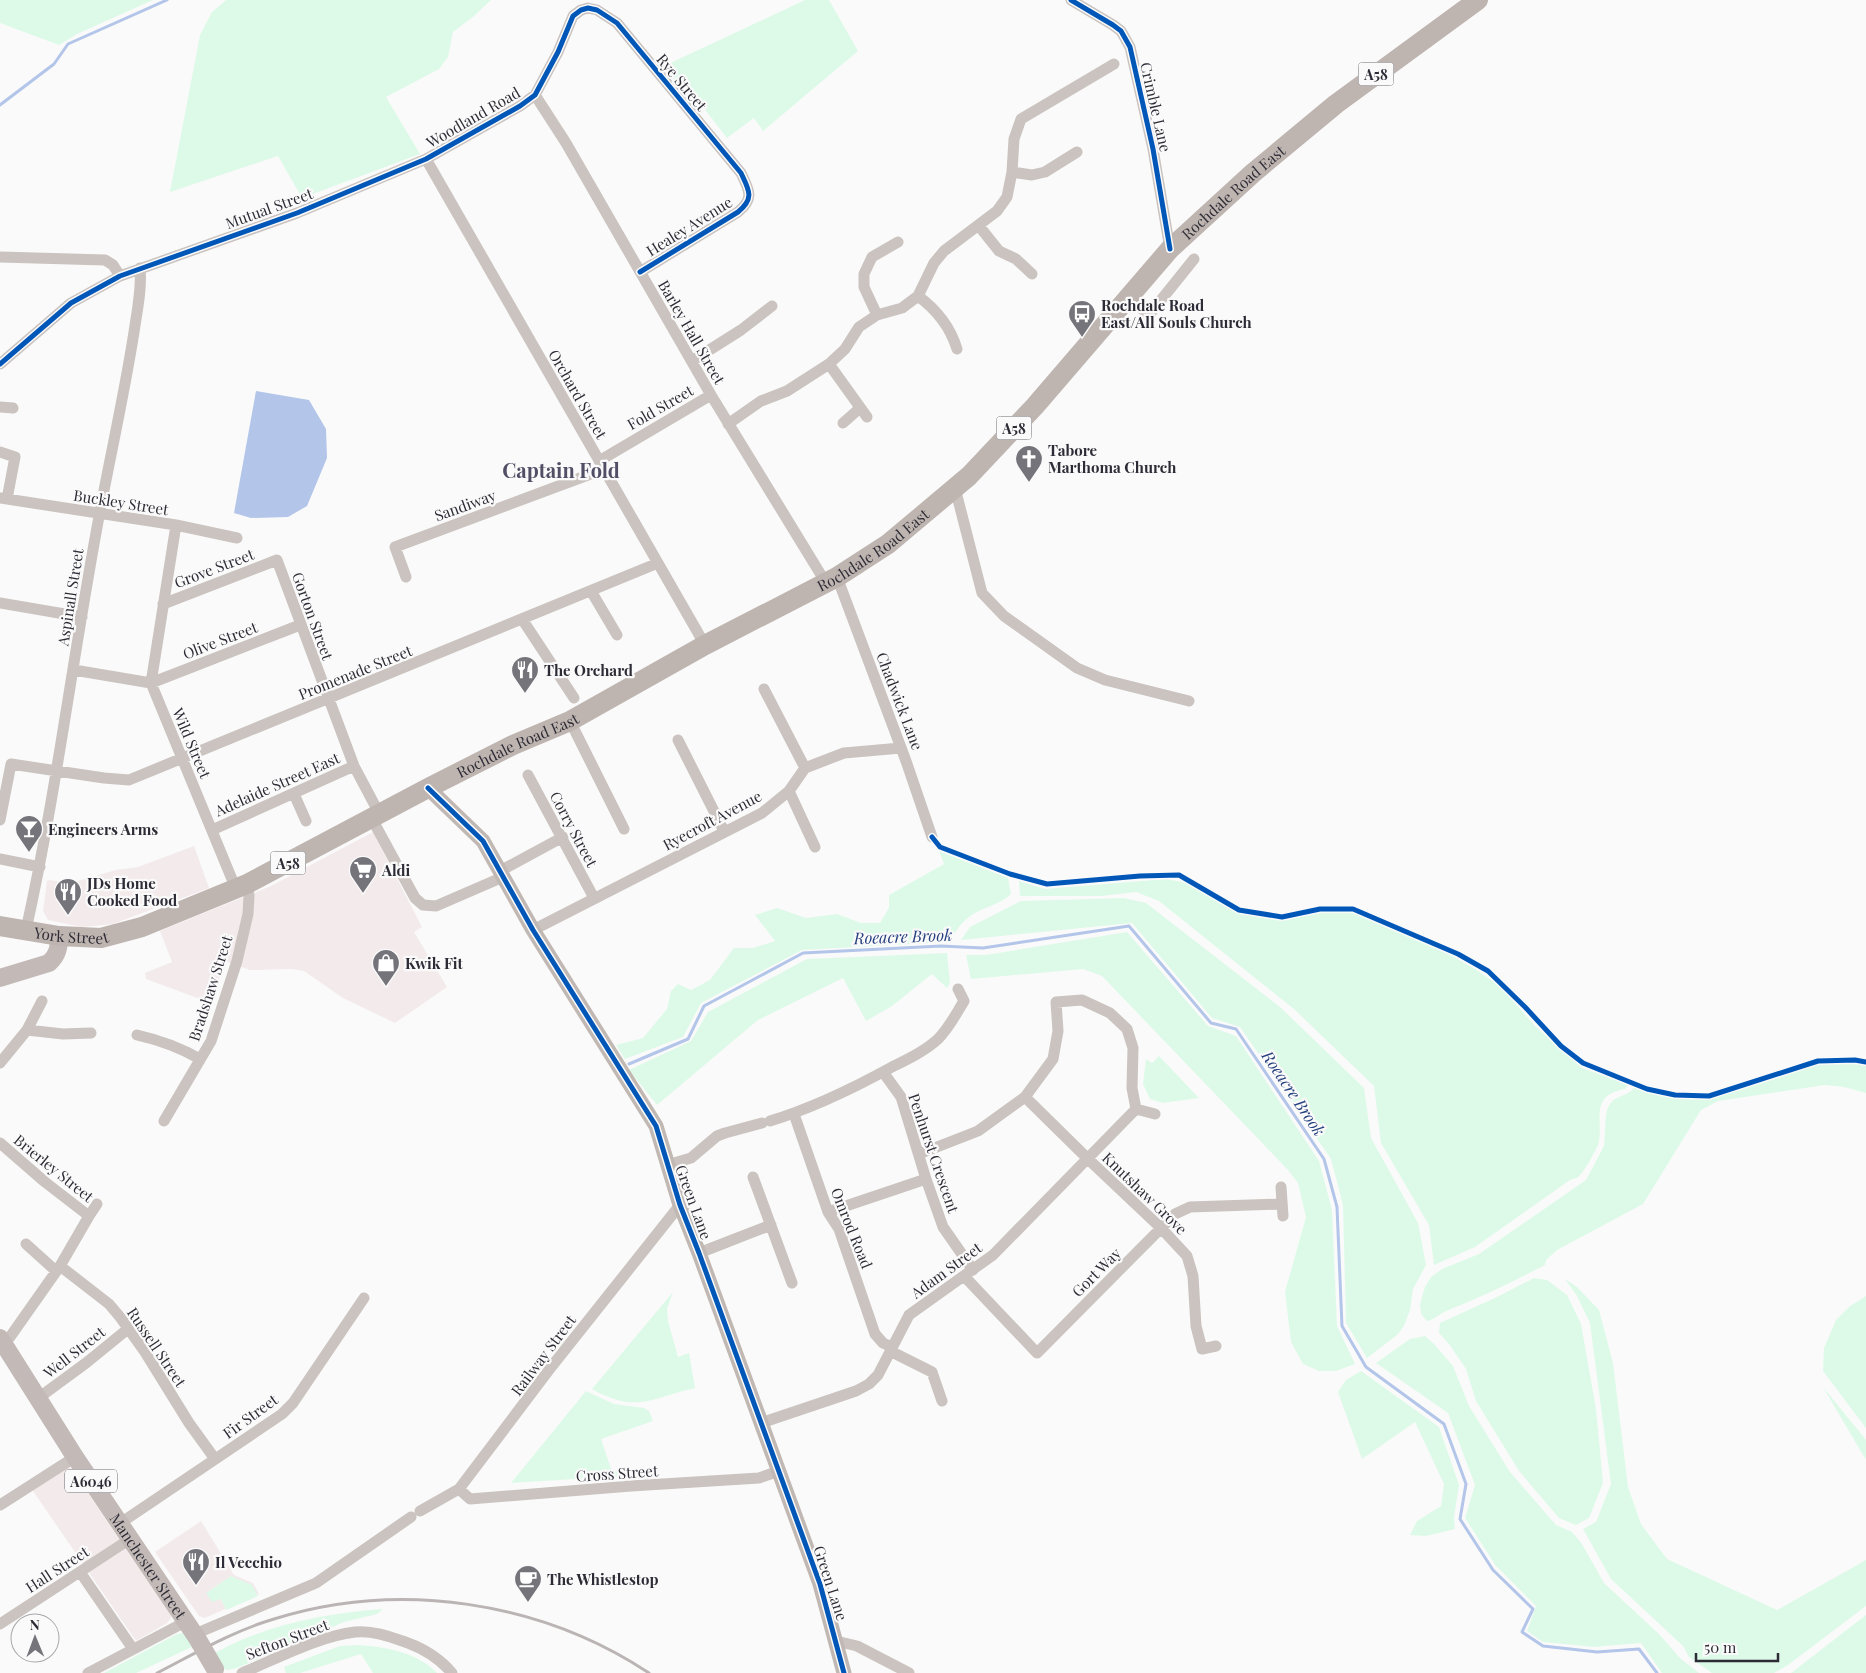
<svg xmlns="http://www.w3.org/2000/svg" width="1866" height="1673" viewBox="0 0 1866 1673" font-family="'Playfair Display',serif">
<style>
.commercial{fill:#f3eaeb}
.green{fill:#ddfae8}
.water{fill:#b3c5e9}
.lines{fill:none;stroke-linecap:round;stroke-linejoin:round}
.stream{stroke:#b3c5e9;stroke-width:3}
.street{stroke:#cac3bf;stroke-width:11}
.secondary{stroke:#c1b8b3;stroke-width:15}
.primary{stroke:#c3bab7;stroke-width:18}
.highway{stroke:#beb4b0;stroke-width:20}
.rail{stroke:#bab5b4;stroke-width:3}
.primary-bridge{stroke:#c3bab7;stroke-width:18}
.cycleway-casing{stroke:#fafafa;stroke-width:8}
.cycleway{stroke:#0057b8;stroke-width:5}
.labels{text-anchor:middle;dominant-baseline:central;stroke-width:4.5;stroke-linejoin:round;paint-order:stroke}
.shield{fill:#fafafa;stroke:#6a6a71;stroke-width:1}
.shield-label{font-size:14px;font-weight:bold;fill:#2d2c36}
.street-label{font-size:15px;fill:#2d2c36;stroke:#fafafa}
.poi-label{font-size:15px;font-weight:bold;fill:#2d2c36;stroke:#fafafa;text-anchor:start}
.water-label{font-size:16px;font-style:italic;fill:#25407f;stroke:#fafafa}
.district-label{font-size:20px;font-weight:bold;fill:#524e65;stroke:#fafafa}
</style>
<rect width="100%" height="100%" fill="#fafafa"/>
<!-- commercial -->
<path class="commercial" d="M373,832L422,927L414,932L447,987L395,1023L343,998L304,971L291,969L250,970L227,962L208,1002L146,979L145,973L172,962L160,931L271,886Z
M194,846L209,888L113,924L82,927L48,920L43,911L47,881L49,880L71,883L116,870L138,867Z
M68,1464L170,1613L171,1618L167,1623L136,1641L31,1488Z
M201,1521L234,1575L253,1583L259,1594L205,1618L199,1616L155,1552Z"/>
<!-- green -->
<path class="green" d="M0,0H153L77,34L59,45L0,23Z
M226,0H491L474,16L453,32L448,57L439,69L386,97L420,154L302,198L278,156L170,192L200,35L212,12Z
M805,0H829L858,51L763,131L754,118L727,138L703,107L692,104L664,66Z
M939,851L1008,878L1011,894C1000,905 982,907 969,917C960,924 955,932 949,942L802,950L701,1003L683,1037L625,1059L616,1045L643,1038L667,1009L671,991L678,984L691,990L710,980L734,948H753L775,941L755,915L777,908L806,918L837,914L861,923H880L889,908V895L944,864Z
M1166,879L1187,883L1240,914L1276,918L1331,907L1353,911L1447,953L1475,969L1501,987L1535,1026L1582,1068L1629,1084L1625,1089C1587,1096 1605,1122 1598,1145C1596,1150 1584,1172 1580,1175C1578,1178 1573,1179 1570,1180L1475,1247L1434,1265L1429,1225L1381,1143L1374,1086L1294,1009L1159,901L1136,892L1101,896H1020L1019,881L1045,889Z
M1124,898L1146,903L1280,1007L1364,1088L1371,1138L1418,1223L1426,1265L1413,1289L1410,1310L1404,1326L1397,1335L1367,1358L1346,1323L1343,1205L1331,1159L1240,1027L1212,1018L1132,923L961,940L970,927L1021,901Z
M1127,932L1208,1026L1236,1036L1319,1161L1332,1210L1337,1326L1355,1364L1336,1371H1319L1303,1364L1291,1342L1285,1292L1306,1217L1298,1183L1288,1170L1102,976L1083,969L971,979L966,955H986Z
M947,953L950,983L947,988L932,974L892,1006L866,1021L843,978L758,1020L657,1105L629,1070L691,1041L708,1012L807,959Z
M1159,1056L1199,1098L1163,1103L1150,1099L1143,1084L1146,1059L1152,1063Z
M1855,1062L1866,1064V1093L1844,1087L1825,1085L1718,1101L1701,1110L1643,1204L1557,1250L1546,1260L1545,1265C1512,1282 1479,1298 1444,1312C1438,1315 1434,1320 1427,1321L1421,1314L1420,1304L1425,1287L1431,1277L1442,1269L1479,1254L1586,1180L1604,1146L1606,1114L1608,1107L1613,1100L1630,1092L1635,1086L1654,1093L1679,1098L1708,1094L1819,1063Z
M1534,1278L1547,1280L1567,1295L1581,1324L1596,1409L1603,1483L1589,1518L1576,1525L1559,1518L1519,1471L1476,1401L1466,1369L1449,1344L1439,1333L1440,1323L1497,1297Z
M1565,1279L1577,1287L1599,1310L1613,1363L1628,1487L1641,1524L1667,1559L1777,1610L1866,1560V1606L1788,1665L1774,1673H1712L1689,1657L1683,1646L1611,1579L1583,1529L1596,1522L1611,1484L1590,1323L1577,1296Z
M673,1292L667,1309L668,1321L678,1357L689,1353L695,1388C651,1398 636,1414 592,1389Z
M1866,1296V1428L1823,1371L1824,1348L1836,1320L1850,1306Z
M1425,1336L1435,1345L1453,1366L1469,1406L1510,1472L1556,1525L1572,1532L1582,1544L1604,1583L1660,1635L1680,1658L1699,1673H1662L1641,1643L1594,1647L1543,1642L1527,1631L1536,1606L1496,1566L1465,1518L1475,1485L1448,1413L1376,1363L1410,1339Z
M1361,1371L1439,1427L1459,1485L1454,1517L1455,1529L1426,1536L1410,1535L1417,1521L1441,1506L1444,1484L1415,1422L1362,1459L1338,1392L1346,1380Z
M1823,1387L1866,1440V1459L1863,1455Z
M586,1391L614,1404L644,1408L649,1411L653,1421L601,1439L612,1472L621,1470L622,1476L511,1483Z
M231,1576L252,1585L258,1596L226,1610L221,1599L212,1602L206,1593Z
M383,1609L377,1614L344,1622L237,1668L228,1670L224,1669L215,1653C265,1625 326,1613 383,1609Z
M1866,1615V1673H1791Z
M184,1633L194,1646L136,1673H104L177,1634Z
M359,1645C386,1647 417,1652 437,1673H373L361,1654L300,1673H286L284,1667L340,1646Z"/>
<!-- water -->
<path class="water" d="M256,391L309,400L326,429L327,458L307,506L288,517L251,518L234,513Z"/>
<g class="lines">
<!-- stream -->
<path class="stream" d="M0,105L54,64L68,44L167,0
M629,1064L688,1039L704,1006L803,953L941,946L983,948L1129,926L1211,1023L1236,1029L1324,1159L1337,1207L1342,1326L1366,1367L1444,1424L1466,1484L1460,1519L1493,1570L1533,1609L1522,1632L1543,1646L1597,1652L1639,1649L1657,1673"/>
<!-- street -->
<path class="street" d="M1071,0L1113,25L1121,31L1130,47L1153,149L1170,249
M535,95L566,143L711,395L826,583
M426,159L705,645
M1012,172L1032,175L1045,172L1077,152
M979,226L999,251L1016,259L1032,274
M0,257L105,260L113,265L120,276
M918,296C937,310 950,326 957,349
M1129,298L1149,315L1194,259
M877,315L864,287V274L872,257L898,242
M692,361L741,330L772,306
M0,364L71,303L120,276L297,213L426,159L520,106L535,95L558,52L573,16L581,10L588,8L597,10L617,23L741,173C749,190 755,198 738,212L640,272
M829,364L867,417
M0,407L13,408
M843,423L860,408
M728,424L761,401L787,391L829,364L845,349L859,327L877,315L902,308L918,296L934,263L944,251L997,211L1007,197L1012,172L1014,139L1021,119L1114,64
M0,452L15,457L7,499
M599,461L711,395
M955,488L982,593L1004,616L1077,668L1105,680L1189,701
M0,498L176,525L237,538
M176,525L151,683L236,889
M406,577L395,547L604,469
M837,577L906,761L932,837
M591,591L617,635
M0,603L82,617
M163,604L277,560L354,766L380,815
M522,619L574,698
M74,670L151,683L300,625
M764,689L805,768
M570,721L624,829
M678,740L724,831
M528,775L594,898
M789,791L815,847
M294,794L306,821
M372,819L415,898L423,905L436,906L503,877
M0,820L11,764L104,778L129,780L658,563
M212,830L354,766
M0,859L40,867
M500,871L563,837
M26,930C57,790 74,647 101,506C112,448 125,390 134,332C137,311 142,289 140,268
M533,930L762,813L789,791L805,768L844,753L901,748
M958,989L964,1001
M27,1030L63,1034L91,1033
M137,1035C159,1040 181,1048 200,1059
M0,1063L27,1030L42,1001
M883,1072L901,1097L926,1179L943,1227L973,1270
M1025,1097L1087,1158L1161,1228L1187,1256L1193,1276L1196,1326L1202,1349L1216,1346
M1136,1109L1155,1114
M794,1114L828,1212L839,1229L875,1334L883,1343L892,1347
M164,1121L211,1041L237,961L248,914L249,896L247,884
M770,1121C813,1108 852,1089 892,1067C908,1059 925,1051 938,1039C949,1028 956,1014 964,1001
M0,1143L45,1182L89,1216
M667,1165L691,1158L717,1136L725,1133L762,1123
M753,1177L792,1283
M1281,1187L1283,1216
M828,1212L926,1179
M26,1244L56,1271
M699,1253L771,1225
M60,1266L109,1304L120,1317L145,1352L189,1423L215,1459
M964,1276L1037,1353L1175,1214L1190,1207L1282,1204
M3,1342L10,1337L60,1266L89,1216L97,1204
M890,1351L932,1372L942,1401
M37,1399L86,1363L129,1328
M761,1423L856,1391L869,1384L878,1375L909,1315L993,1255L1136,1109L1132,1088L1133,1048L1127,1029L1110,1013L1082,1000L1056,1002L1058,1031L1053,1059L1025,1097L978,1131L919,1154
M459,1489L470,1499L631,1486L759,1478L779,1471
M0,1505L75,1457
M420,1511L459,1489L552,1366L680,1205
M119,1524L282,1414L293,1403L364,1298
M80,1572L133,1649
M0,1624L130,1539
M195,1634L316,1583L411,1517
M836,1641L857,1646L909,1673
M88,1673L187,1621
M242,1673C276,1659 319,1636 355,1632C373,1630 391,1637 408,1643C424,1649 441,1660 452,1673"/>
<!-- secondary -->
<path class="secondary" d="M428,788L483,841L533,930L656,1126L680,1205L699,1253L820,1584L844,1673"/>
<!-- primary -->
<g class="primary">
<path d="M0,978L49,963C58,955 59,947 59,936"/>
<path id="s1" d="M0,1338L75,1457L197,1638"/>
</g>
<!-- highway -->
<path class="highway" id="s2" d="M0,926L59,936L101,938L142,927L247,884L428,788L513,745L570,721L705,645L837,577L888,544L969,476L1035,406L1170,249L1253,173L1336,104L1478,0"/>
<!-- rail -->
<path class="rail" d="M157,1673C196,1653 233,1631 274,1619C400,1580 540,1601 649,1673"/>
<!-- primary-bridge -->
<path class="primary-bridge" d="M197,1638L215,1669"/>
<defs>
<path id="cycleway" d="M1071,0L1113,25L1121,31L1130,47L1153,149L1170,249
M0,364L71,303L120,276L297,213L426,159L520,106L535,95L558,52L573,16L581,10L588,8L597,10L617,23L741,173C749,190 755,198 738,212L640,272
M428,788L483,841L533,930L656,1126L680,1205L699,1253L820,1584L844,1673
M932,837L940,847L1010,874L1047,884L1140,876L1179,875L1239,910L1282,917L1320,909H1353L1458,954L1488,971L1525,1007L1561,1046L1583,1063L1647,1089L1675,1095L1709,1096L1818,1061L1855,1060L1866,1062"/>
</defs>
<!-- cycleway casing -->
<use href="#cycleway" class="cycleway-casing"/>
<!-- cycleway -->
<use href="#cycleway" class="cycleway"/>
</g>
<!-- icons -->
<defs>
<symbol id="bus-pin" viewBox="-11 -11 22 30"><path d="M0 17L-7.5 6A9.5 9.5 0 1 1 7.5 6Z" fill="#75747b" stroke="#fafafa"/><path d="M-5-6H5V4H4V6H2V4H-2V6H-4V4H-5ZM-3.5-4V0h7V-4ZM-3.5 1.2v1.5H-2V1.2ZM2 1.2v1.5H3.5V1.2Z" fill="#fff"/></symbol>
<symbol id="church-pin" viewBox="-11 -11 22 30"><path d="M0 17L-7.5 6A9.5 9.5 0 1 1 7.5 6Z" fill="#75747b" stroke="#fafafa"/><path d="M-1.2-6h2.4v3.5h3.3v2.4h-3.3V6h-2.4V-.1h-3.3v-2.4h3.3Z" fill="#fff"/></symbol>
<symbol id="restaurant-pin" viewBox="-11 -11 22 30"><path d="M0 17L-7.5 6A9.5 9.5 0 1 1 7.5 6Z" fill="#75747b" stroke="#fafafa"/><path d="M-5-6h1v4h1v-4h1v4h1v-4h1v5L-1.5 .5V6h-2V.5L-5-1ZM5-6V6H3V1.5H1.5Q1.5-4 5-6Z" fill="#fff"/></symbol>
<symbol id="bar-pin" viewBox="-11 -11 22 30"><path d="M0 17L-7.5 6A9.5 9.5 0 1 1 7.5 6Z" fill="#75747b" stroke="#fafafa"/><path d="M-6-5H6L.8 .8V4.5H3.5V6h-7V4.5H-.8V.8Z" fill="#fff"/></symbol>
<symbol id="supermarket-pin" viewBox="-11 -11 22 30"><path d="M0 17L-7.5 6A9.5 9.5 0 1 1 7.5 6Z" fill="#75747b" stroke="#fafafa"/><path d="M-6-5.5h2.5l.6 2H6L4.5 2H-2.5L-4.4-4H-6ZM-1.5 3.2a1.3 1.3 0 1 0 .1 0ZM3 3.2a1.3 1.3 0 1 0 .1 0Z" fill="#fff"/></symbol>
<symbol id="shop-pin" viewBox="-11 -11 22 30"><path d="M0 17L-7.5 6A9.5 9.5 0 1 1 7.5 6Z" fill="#75747b" stroke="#fafafa"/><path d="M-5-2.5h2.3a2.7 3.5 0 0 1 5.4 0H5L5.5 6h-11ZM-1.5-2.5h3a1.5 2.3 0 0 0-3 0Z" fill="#fff"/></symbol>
<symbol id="cafe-pin" viewBox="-11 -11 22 30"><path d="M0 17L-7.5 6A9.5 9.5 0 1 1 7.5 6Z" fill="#75747b" stroke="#fafafa"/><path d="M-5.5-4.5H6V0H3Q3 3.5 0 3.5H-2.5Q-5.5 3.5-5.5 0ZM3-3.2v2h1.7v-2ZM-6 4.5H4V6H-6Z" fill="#fff"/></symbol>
</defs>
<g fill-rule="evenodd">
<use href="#bus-pin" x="1066" y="298" width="32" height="43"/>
<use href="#church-pin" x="1013" y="443" width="32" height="43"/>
<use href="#restaurant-pin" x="509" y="654" width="32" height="43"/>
<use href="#bar-pin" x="13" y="813" width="32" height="43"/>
<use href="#supermarket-pin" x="347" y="854" width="32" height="43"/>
<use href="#restaurant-pin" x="52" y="876" width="32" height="43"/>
<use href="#shop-pin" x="370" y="947" width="32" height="43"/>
<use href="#restaurant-pin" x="180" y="1546" width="32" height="43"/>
<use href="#cafe-pin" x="512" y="1563" width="32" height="43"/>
</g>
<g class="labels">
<!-- shield labels -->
<g class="shield">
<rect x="1358.5" y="62.5" width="35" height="23" rx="4"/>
<rect x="996.5" y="416.5" width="35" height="23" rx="4"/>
<rect x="270.5" y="851.5" width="35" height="23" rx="4"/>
<rect x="65" y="1469.5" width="52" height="23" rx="4"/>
</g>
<g class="shield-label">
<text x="1376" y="74">A58</text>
<text x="1014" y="428">A58</text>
<text x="288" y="863">A58</text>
<text x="91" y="1481">A6046</text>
</g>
<!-- street labels -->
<g class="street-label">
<text transform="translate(682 82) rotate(50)">Rye Street</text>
<text transform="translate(1156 107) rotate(77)">Crimble Lane</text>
<text transform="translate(473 117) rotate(-30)">Woodland Road</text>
<text stroke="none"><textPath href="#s2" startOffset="1478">Rochdale Road East</textPath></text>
<text transform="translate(269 208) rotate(-20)">Mutual Street</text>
<text transform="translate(689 226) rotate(-32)">Healey Avenue</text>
<text transform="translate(692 332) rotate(60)">Barley Hall Street</text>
<text transform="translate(578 394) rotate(60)">Orchard Street</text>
<text transform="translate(660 407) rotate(-30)">Fold Street</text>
<text transform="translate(121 502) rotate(9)">Buckley Street</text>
<text transform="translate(465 505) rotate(-20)">Sandiway</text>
<text stroke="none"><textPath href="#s2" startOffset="968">Rochdale Road East</textPath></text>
<text transform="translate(214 568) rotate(-21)">Grove Street</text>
<text transform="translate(70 597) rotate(-81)">Aspinall Street</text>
<text transform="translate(313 616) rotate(70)">Gorton Street</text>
<text transform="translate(220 640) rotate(-21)">Olive Street</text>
<text transform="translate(355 672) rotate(-22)">Promenade Street</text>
<text transform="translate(900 701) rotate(69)">Chadwick Lane</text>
<text transform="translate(192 743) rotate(67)">Wild Street</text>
<text stroke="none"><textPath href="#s2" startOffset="562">Rochdale Road East</textPath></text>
<text transform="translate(277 784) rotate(-24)">Adelaide Street East</text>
<text transform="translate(712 820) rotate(-28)">Ryecroft Avenue</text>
<text transform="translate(574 829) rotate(62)">Corry Street</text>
<text stroke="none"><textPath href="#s2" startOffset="72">York Street</textPath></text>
<text transform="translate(210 988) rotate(-72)">Bradshaw Street</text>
<text transform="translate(934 1153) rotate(71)">Penhurst Crescent</text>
<text transform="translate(54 1168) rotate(39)">Brierley Street</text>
<text transform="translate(1145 1193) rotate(44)">Knutshaw Grove</text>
<text transform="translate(694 1202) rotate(70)">Green Lane</text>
<text transform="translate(852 1228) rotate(68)">Omrod Road</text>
<text transform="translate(946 1270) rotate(-36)">Adam Street</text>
<text transform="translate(1096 1272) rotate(-45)">Gort Way</text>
<text transform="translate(157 1347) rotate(56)">Russell Street</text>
<text transform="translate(74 1352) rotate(-38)">Well Street</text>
<text transform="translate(543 1355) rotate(-53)">Railway Street</text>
<text transform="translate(250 1416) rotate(-36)">Fir Street</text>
<text transform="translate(617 1473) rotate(-4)">Cross Street</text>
<text stroke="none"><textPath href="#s1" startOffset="272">Manchester Street</textPath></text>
<text transform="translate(57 1569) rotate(-33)">Hall Street</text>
<text transform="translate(831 1583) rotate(72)">Green Lane</text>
<text transform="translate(287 1639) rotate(-21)">Sefton Street</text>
</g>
<!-- poi labels -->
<g class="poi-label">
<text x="1101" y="305">Rochdale Road<tspan x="1101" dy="17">East/All Souls Church</tspan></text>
<text x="1048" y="450">Tabore<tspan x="1048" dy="17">Marthoma Church</tspan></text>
<text x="544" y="670">The Orchard</text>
<text x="48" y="829">Engineers Arms</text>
<text x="382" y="870">Aldi</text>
<text x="87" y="883">JDs Home<tspan x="87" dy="17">Cooked Food</tspan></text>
<text x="405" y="963">Kwik Fit</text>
<text x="215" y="1562">Il Vecchio</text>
<text x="547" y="1579">The Whistlestop</text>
</g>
<!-- water labels -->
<g class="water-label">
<text transform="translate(903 936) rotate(-2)">Roeacre Brook</text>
<text transform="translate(1294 1093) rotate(56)">Roeacre Brook</text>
</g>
<!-- district labels -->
<g class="district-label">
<text x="561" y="469">Captain Fold</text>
</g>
</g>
<!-- north arrow -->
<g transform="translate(35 1638) rotate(359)"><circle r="24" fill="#fafafa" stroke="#a8a8ac"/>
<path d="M0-4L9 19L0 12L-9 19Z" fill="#75747b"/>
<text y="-8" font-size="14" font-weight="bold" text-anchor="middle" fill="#2d2c36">N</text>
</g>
<!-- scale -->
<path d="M1696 1653v8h82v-8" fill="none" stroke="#2d2c36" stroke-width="2.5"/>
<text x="1704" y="1653" font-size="15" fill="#2d2c36" stroke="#fafafa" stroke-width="4" paint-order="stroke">50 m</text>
</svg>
